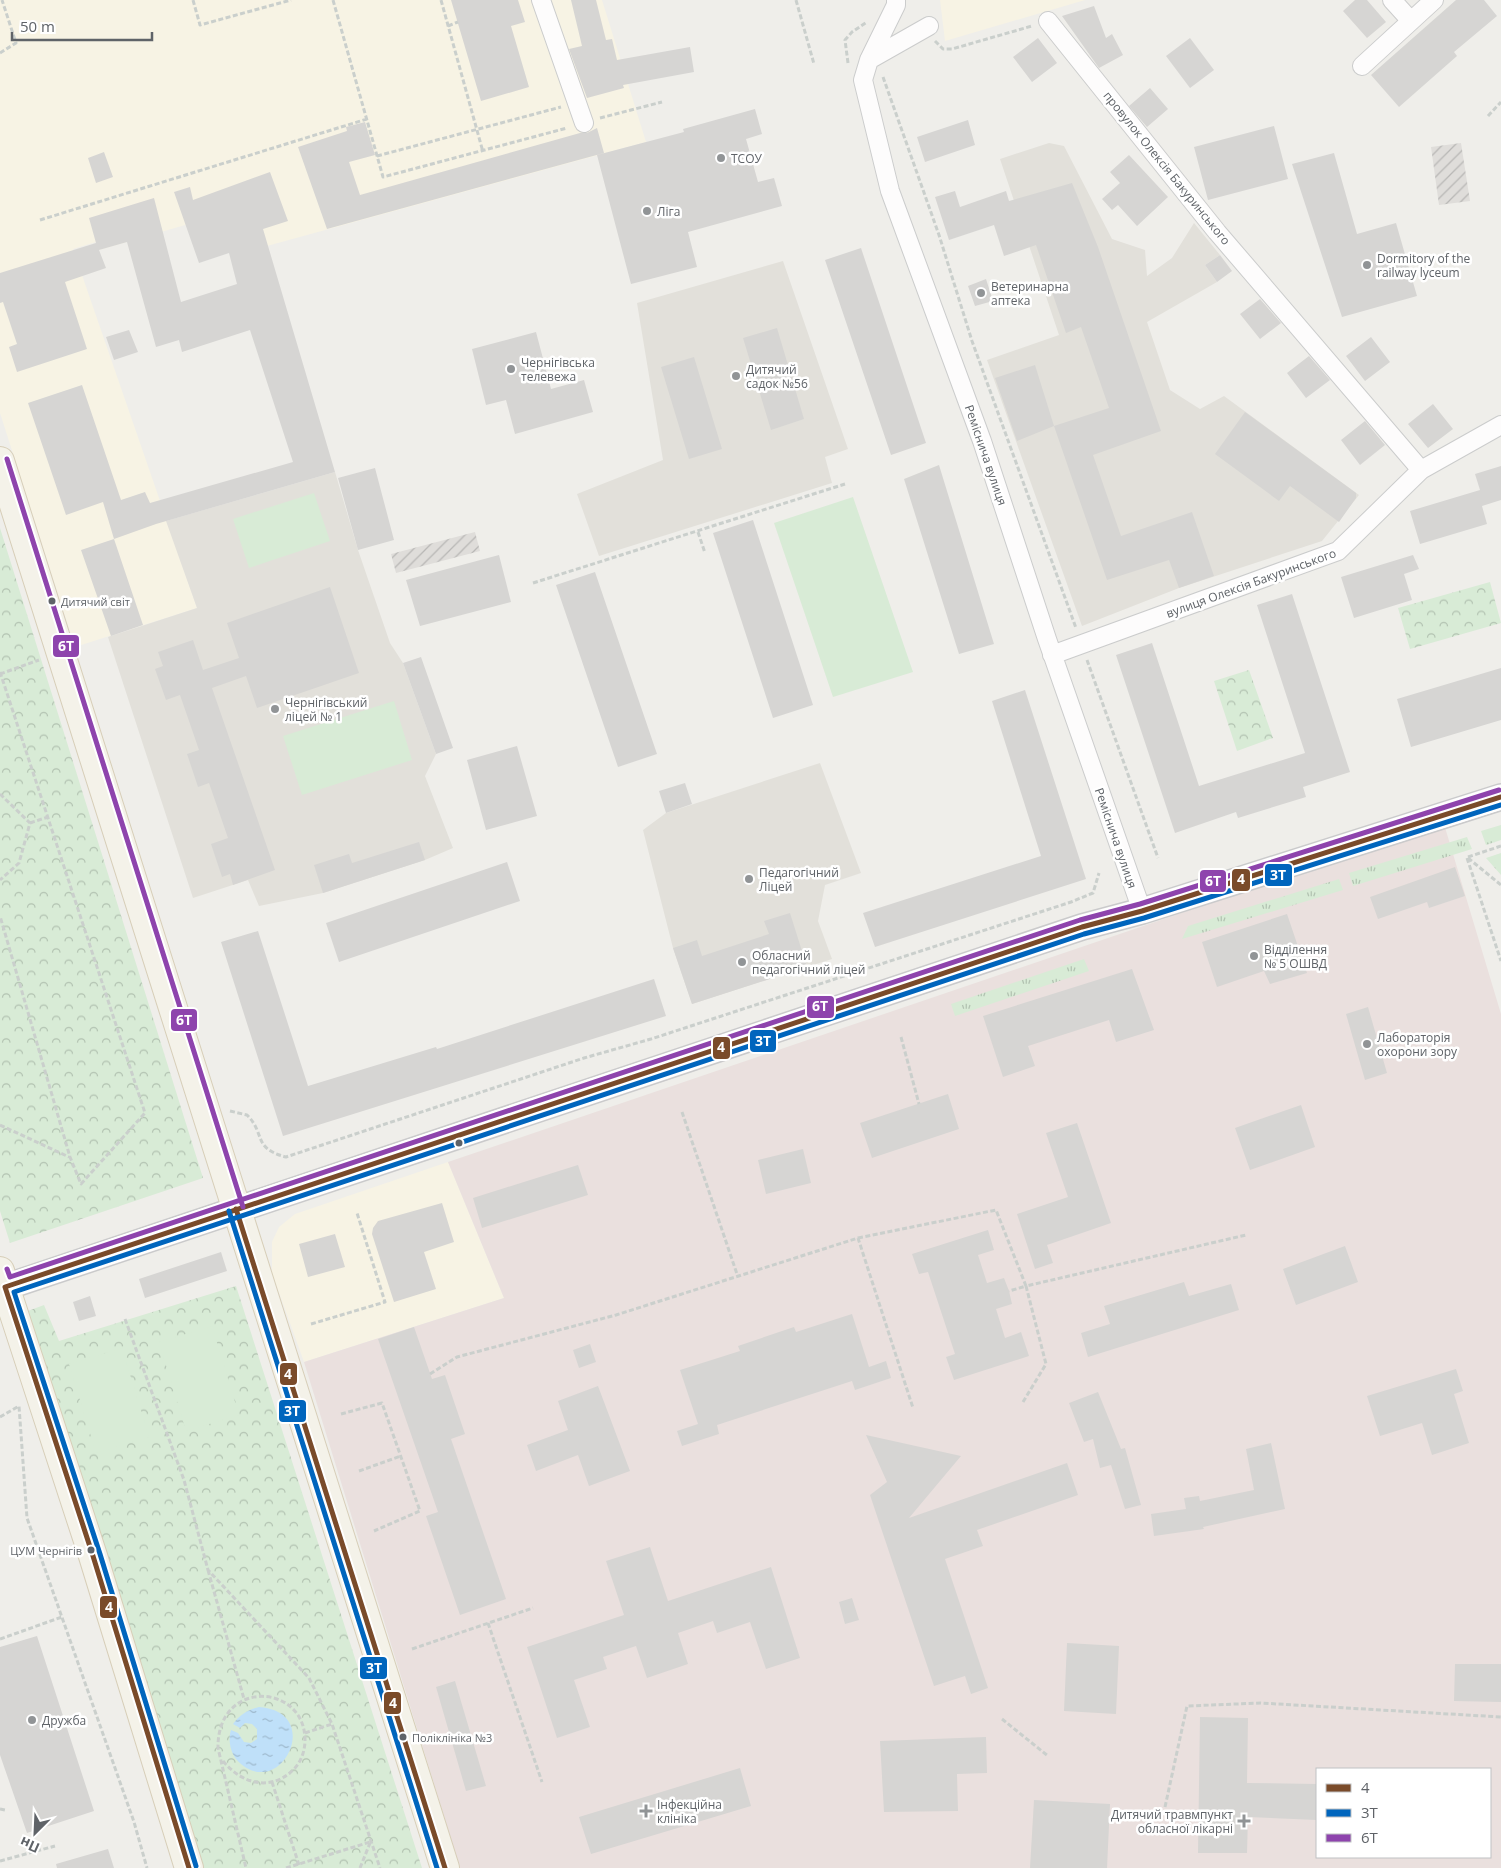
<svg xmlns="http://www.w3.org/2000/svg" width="1501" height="1868" viewBox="0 0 1501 1868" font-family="'Open Sans',sans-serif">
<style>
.commercial{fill:#f7f3e4}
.industrial{fill:url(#industrial-furrows)}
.education{fill:#e2e0da}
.medical{fill:#eae0de;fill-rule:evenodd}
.grass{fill:url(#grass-tufts)}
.park{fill:url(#park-crowns)}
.pitch{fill:#d8ebd6}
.water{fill:url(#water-ripples)}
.building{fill:#d6d5d3}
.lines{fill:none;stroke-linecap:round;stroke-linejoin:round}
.street-casing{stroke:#cbcccc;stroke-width:20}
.secondary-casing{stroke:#cacacb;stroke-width:28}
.primary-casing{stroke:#d7ceb8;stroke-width:30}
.path{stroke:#cacfcc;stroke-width:3;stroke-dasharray:5 2.5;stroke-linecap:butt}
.street{stroke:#fdfcfc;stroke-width:18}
.secondary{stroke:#fdfcfc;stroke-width:25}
.primary{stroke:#f4f2e9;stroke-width:28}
.bus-1-casing{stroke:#fff;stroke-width:9}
.bus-2-casing{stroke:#fff;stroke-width:9}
.bus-3-casing{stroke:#fff;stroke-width:9}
.bus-1{stroke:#7a4b2a;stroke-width:5}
.bus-2{stroke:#0065bd;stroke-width:5}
.bus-3{stroke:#8e44ad;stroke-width:5}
.poi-dot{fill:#919496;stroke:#fff;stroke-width:2}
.bus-dot{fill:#5f6368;stroke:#fff;stroke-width:2}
.labels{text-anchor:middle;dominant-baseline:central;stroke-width:5;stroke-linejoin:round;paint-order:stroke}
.bus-label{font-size:11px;fill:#5f6368;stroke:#fff;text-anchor:start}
.poi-label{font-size:12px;fill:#5f6368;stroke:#fff;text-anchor:start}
.street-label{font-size:12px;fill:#5f6368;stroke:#fff}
.line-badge{stroke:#fff;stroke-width:2}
.badge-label{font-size:14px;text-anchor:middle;font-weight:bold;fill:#fff}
</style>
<defs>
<pattern id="industrial-furrows" width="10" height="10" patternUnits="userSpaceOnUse" patternTransform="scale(1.25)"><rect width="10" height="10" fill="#dfddda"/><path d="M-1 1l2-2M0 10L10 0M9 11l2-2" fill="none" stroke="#b8b7b5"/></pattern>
<pattern id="grass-tufts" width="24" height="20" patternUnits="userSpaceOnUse" patternTransform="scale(1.25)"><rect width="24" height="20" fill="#d8ebd6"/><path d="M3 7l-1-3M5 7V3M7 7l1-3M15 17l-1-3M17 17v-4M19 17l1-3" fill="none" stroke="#b2c2b1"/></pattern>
<pattern id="park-crowns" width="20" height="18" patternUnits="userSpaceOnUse" patternTransform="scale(1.25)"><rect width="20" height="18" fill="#d8ebd6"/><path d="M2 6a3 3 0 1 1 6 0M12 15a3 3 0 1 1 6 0" fill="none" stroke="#b2c2b1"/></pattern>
<pattern id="water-ripples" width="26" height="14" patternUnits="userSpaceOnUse" patternTransform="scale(1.25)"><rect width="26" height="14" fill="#bfe0f9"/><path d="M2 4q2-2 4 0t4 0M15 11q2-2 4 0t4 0" fill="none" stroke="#9eb9cd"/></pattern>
</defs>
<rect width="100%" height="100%" fill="#efeeea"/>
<!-- commercial -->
<path class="commercial" d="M0,0H602L646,142L267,246L199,221L99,250L96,242L73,249L197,608L75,647L0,413Z
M940,0H1085L945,41Z
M448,1162L504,1298L304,1362L272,1273V1242L279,1227L295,1214Z"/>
<!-- industrial -->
<path class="industrial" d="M1461,143L1470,201L1439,205L1431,147Z
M475,532L480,551L396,573L391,554Z"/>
<!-- education -->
<path class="education" d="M1049,143L1064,146L1112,239L1145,250L1147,276L1172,258L1194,223L1220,255L1205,265L1217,282L1147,322L1170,390L1200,409L1224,396L1359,495L1322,541L1179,588L1082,626L987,360L1059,335L1000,159Z
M783,261L848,449L825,457L832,483L599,556L577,494L663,460L637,303Z
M335,472L358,550L390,643L403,663L436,754L425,776L453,848L425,860L323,893L259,906L248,880L193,898L108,637L197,608L166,521Z
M820,763L861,873L825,885L818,921L832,959L692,1004L673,948L643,830L666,813Z"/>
<!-- medical -->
<path class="medical" d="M1444,824L1501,1014V1868H460L304,1362L504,1298L448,1162ZM1317,1769H1490V1857H1317Z"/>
<!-- grass -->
<path class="grass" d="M1501,825V840L1486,845L1481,831Z
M1467,837L1472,849L1353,886L1349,873Z
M1501,853V875L1486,858Z
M1339,879L1343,890L1182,939L1188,926Z
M1084,959L1089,971L955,1016L951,1004Z"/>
<!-- park -->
<path class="park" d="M0,528L203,1178L10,1243L0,1211Z
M1490,582L1501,623L1410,649L1398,608Z
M1249,670L1273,738L1237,751L1214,681Z
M236,1286L422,1868H201L28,1311L44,1305L59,1341Z"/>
<!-- pitch -->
<path class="pitch" d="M314,493L330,541L249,568L233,519Z
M853,497L913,672L833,697L774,523Z
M394,701L412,760L302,795L283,736Z
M212,1326L239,1415L186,1431L159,1342Z
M122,1348L149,1437L96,1453L69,1364Z"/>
<!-- water -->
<path class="water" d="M259,1707C327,1712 278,1806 236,1759C230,1751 228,1739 231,1730L238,1733L244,1742L251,1743L257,1739V1729L252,1724L245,1723L240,1728L233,1724C240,1715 247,1710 259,1707Z"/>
<!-- building -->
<path class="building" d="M451,0H518L525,22L511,26L529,87L481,101Z
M571,0H596L606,40L612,39L617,60L690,47L694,72L623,85L624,88L587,98L569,49L582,46Z
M1355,0H1367L1386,22L1367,38L1343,11Z
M1456,0H1484L1497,16L1454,52L1457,56L1399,107L1371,75Z
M1094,6L1106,38L1112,34L1123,55L1099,68L1062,16Z
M1038,38L1057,63L1032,82L1013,57Z
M1190,38L1214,70L1190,88L1166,56Z
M1150,88L1168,109L1147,127L1129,106Z
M755,109L762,134L746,139L758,182L774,178L782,206L688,232L697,267L631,284L597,155L684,132L683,129Z
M968,120L975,145L925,162L917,137Z
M365,122L375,155L349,162L360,195L580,133H587L597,128L604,153L327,229L298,147L347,131L346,127Z
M1274,126L1288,179L1208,200L1194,147Z
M104,152L113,177L96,183L88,158Z
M1334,153L1357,234L1396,223L1417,296L1342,317L1292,164Z
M1129,155L1168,197L1137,226L1118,205L1112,210L1102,199L1120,183L1110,172Z
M270,172L288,221L263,229L335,472L156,524L114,539L103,502L66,515L28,403L82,385L121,500L145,492L150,503L293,462L250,330L182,352L179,340L156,347L127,242L99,250L106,268L65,282L87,349L17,372L9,347L17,344L3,302L0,303V273L96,243L89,218L154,198L181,302L237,284L229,253L199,263L174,192L190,187L193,200Z
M1072,183L1098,247L1161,431L1093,455L1121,536L1192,512L1214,576L1179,588L1169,560L1107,580L1054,426L1109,408L1081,327L1066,333L1036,245L1004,256L994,225L949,240L935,197L955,191L960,207L1006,191L1009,201Z
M861,248L926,443L891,455L825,260Z
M1220,255L1232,271L1217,282L1205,265Z
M986,279L993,301L975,306L968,286Z
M1260,299L1281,323L1260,339L1240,314Z
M777,328L804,419L771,430L743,338Z
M129,330L138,352L114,360L106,337Z
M536,332L551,389L584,380L593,412L515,434L506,400L486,405L472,349Z
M1371,337L1390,362L1365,381L1346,356Z
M1309,356L1330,380L1306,398L1287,373Z
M694,357L722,449L689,459L661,367Z
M1035,365L1054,426L1017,441L995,378Z
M1433,404L1453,429L1428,448L1408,424Z
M1245,412L1356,493V498L1339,522L1290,486L1279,501L1215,454Z
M1365,421L1385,445L1360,465L1341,440Z
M939,465L994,644L959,654L904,479Z
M1501,466V500L1482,506L1487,524L1420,544L1410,511L1480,490L1475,474Z
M375,468L394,540L358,550L338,478Z
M753,520L813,705L773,718L713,533Z
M114,539L143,625L111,636L81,550Z
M499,555L511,602L420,626L406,580Z
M1413,555L1419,569L1404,574L1412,600L1354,618L1341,577Z
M595,572L657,754L618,767L556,585Z
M330,587L359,673L257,708L246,676L212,688L275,870L233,885L230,874L222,877L211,844L228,838L209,783L198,787L187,754L199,750L180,695L166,700L155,669L163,666L158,652L193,640L203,670L239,658L227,623Z
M1292,594L1350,772L1303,787L1306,797L1238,818L1236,812L1175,833L1116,655L1152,643L1199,786L1305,753L1257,605Z
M421,657L453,748L436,754L403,663Z
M1501,668V720L1411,747L1397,699Z
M1025,690L1086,879L875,947L863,913L1041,856L992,701Z
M517,746L537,816L486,830L467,760Z
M685,783L692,804L666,813L659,791Z
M419,842L425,860L323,893L314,865L349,854L352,863Z
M507,862L520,901L339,962L326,923Z
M1455,867L1465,896L1429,908L1427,902L1378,919L1370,897Z
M790,913L807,967L692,1004L673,948L697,940L702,956L769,934L764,921Z
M1287,914L1307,973L1270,984L1264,971L1217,987L1202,942Z
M258,931L308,1086L436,1047L437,1049L654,979L666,1016L283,1136L221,942Z
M1132,969L1154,1030L1116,1042L1109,1020L1028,1046L1035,1066L1003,1077L983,1016Z
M1368,1007L1387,1073L1365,1080L1346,1014Z
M948,1094L959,1129L872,1158L860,1123Z
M1301,1105L1315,1147L1250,1170L1235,1128Z
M1077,1123L1111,1223L1047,1245L1053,1263L1035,1269L1017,1214L1068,1197L1046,1133Z
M803,1149L811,1183L766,1194L758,1160Z
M578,1165L588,1195L482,1228L473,1198Z
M442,1203L454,1242L424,1252L436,1289L394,1302L372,1234L373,1228L378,1221Z
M988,1230L994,1250L978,1255L987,1283L1004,1278L1009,1291L1012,1304L996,1309L1005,1338L1021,1332L1029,1356L954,1380L946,1357L955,1354L928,1272L919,1274L912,1254Z
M335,1234L345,1267L308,1277L299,1244Z
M1345,1246L1358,1282L1296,1305L1283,1269Z
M221,1252L227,1271L145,1298L139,1279Z
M1184,1282L1189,1296L1231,1284L1239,1310L1088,1357L1081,1333L1110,1324L1104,1306Z
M90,1296L96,1316L79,1321L73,1302Z
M852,1314L869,1367L886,1361L891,1378L855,1390L852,1381L717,1425L719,1434L682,1446L677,1431L698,1424L680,1370L740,1351L738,1346L794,1327L796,1332Z
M414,1327L432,1379L445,1375L465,1434L451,1439L506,1599L460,1615L426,1516L438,1512L378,1339Z
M590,1344L596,1362L579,1368L573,1350Z
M1456,1369L1463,1391L1454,1394L1469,1443L1432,1455L1422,1423L1380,1436L1367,1396Z
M598,1386L630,1471L589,1486L578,1455L536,1471L527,1445L568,1430L558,1401Z
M1098,1392L1121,1449L1125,1448L1141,1505L1125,1509L1111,1465L1100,1468L1093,1439L1084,1442L1069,1403Z
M866,1435L961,1456L909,1518L1067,1463L1078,1495L977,1530L983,1546L945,1559L988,1688L971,1694L965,1676L934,1686L870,1495L887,1482Z
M1271,1443L1285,1509L1203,1527L1204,1529L1154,1536L1151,1514L1186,1509L1184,1498L1199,1496L1200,1501L1254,1490L1246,1449Z
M650,1547L668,1601L771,1567L800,1658L766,1669L750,1622L717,1633L713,1621L678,1633L688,1664L647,1678L636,1646L603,1657L607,1669L574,1680L590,1727L557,1738L527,1647L624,1615L606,1561Z
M852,1598L859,1620L845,1624L839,1602Z
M37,1636L94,1811L27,1833L0,1755V1647Z
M1067,1643L1119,1646L1116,1714L1064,1711Z
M1455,1664H1501V1702L1454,1701Z
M455,1681L486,1786L466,1791L436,1687Z
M1200,1717L1248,1718L1247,1783L1317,1784V1820L1248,1817L1247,1853H1198Z
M986,1737L987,1773L957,1774L958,1811L884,1812L880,1741Z
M740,1768L751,1806L591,1854L579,1817Z
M1034,1800L1110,1804L1107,1868H1030Z
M108,1849L114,1868H57L56,1864Z"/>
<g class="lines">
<defs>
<path id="street" d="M541,0L584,123
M896,0V5L869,60L863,80L890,191L982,441L1047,639L1142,911
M1392,0L1411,21
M1048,21L1217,232L1421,470
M869,60L929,26
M1362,66L1434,0
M1052,655L1338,551L1421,470L1501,425"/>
<path id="secondary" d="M0,1289L1082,927L1142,911L1501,797"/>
<path id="primary" d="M0,461L445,1868
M0,1271L93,1556L189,1868"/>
</defs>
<!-- street casing -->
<use href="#street" class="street-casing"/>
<!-- secondary casing -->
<use href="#secondary" class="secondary-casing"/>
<!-- primary casing -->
<use href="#primary" class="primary-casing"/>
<!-- path -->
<path class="path" d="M193,0L200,25L291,0
M333,0L383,177L567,128
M441,0L483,152
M796,0L814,64
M448,26L458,22
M935,41L943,49H952L1032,26
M0,53L16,43L2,0
M848,63L845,40L852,32L867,22
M883,77L939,235L972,341L1076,628
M1488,116L1501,102
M600,118L662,102
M377,156L561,107
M40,220L367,119
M698,532L705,553
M533,583L845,484
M1087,660L1158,858
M0,672L145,1113L81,1184L70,1157L0,916
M0,674L39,660
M0,794L30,823L19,863L0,880
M30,823L48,817
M1468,857L1501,846
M1467,858L1501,961
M1468,858L1501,885
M901,1037L919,1104
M230,1111L247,1115C266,1134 252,1148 286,1157L584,1058L651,1039L1071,902L1093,893L1099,873
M682,1112L738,1277
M0,1125L69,1157
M858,1238L996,1210L1026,1286L1009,1291
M125,1319L184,1480L208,1570L309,1678L332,1724L380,1868
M311,1324L385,1302L357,1213
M430,1374L457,1357L616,1315L858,1238L913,1408
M1023,1402L1046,1364L1026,1286L1246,1235
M341,1414L382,1403L420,1511L374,1531
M0,1417L19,1406L27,1518L134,1822L147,1868
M359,1471L401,1456
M208,1570L244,1699
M488,1623L542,1782
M0,1639L62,1617
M412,1649L533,1608
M1002,1719L1048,1756
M305,1733L332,1724
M223,1761C241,1783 269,1792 292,1771C301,1763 305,1751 305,1740C305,1683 217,1678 218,1748L246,1868
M272,1782L299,1865
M1165,1807L1187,1706L1261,1703L1501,1717
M0,1809L5,1810
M0,1861L55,1846
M286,1868L370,1842
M360,1868L370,1843"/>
<!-- street -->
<use href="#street" class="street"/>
<!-- secondary -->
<use href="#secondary" class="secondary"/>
<!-- primary -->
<use href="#primary" class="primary"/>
<defs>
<path id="bus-1" d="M236,1209L445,1868
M189,1868L93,1556L5,1287L1082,927L1142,911L1501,797"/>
<path id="bus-2" d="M229,1211L437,1868
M196,1866L100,1554L14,1292L1084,934L1144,918L1501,805"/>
<path id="bus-3" d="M7,459L243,1207
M7,1269L10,1277L1080,920L1140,904L1499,790"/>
</defs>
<!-- bus-1 casing -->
<use href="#bus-1" class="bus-1-casing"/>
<!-- bus-2 casing -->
<use href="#bus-2" class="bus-2-casing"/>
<!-- bus-3 casing -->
<use href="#bus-3" class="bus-3-casing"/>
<!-- bus-1 -->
<use href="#bus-1" class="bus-1"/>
<!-- bus-2 -->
<use href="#bus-2" class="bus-2"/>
<!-- bus-3 -->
<use href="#bus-3" class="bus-3"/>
</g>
<!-- markers -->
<g class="poi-dot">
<circle cx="721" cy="158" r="5"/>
<circle cx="647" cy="211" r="5"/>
<circle cx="1367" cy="265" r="5"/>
<circle cx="981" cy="293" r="5"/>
<circle cx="511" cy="369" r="5"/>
<circle cx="736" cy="376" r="5"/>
<circle cx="275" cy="709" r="5"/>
<circle cx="749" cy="879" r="5"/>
<circle cx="1254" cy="956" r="5"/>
<circle cx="742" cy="962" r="5"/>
<circle cx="1367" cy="1044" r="5"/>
<circle cx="32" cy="1720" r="5"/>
<path d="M643.5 1803.5h5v5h5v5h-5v5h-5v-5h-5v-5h5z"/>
<path d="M1241.5 1813.5h5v5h5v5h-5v5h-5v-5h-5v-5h5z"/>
</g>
<g class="bus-dot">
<circle cx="52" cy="601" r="4.5"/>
<circle cx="459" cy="1143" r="4.5"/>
<circle cx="91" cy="1550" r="4.5"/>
<circle cx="403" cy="1737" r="4.5"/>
</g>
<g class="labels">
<!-- bus labels -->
<g class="bus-label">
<text x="61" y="601">Дитячий світ</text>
<text x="82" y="1550" text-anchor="end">ЦУМ Чернiгiв</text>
<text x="412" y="1737">Поліклініка №3</text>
</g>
<!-- poi labels -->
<g class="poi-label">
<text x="731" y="158">ТСОУ</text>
<text x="657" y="211">Ліга</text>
<text x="1377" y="258">Dormitory of the<tspan x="1377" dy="14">railway lyceum</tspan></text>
<text x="991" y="286">Ветеринарна<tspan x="991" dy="14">аптека</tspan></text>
<text x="521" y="362">Чернігівська<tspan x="521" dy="14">телевежа</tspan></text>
<text x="746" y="369">Дитячий<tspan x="746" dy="14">садок №56</tspan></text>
<text x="285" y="702">Чернігівський<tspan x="285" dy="14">ліцей № 1</tspan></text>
<text x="759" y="872">Педагогічний<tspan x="759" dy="14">Ліцей</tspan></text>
<text x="1264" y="949">Відділення<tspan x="1264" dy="14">№ 5 ОШВД</tspan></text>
<text x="752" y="955">Обласний<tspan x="752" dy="14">педагогічний ліцей</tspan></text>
<text x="1377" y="1037">Лабораторія<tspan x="1377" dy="14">охорони зору</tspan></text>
<text x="42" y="1720">Дружба</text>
<text x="657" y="1804">Інфекційна<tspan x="657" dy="14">клініка</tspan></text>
<text x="1233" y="1814" text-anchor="end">Дитячий травмпункт<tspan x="1233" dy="14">обласної лікарні</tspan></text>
</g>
<!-- street labels -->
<g class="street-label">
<text transform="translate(1167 168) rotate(51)">провулок Олексія Бакуринського</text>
<text transform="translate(986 455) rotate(71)">Реміснича вулиця</text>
<text transform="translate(1251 583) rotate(-20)">вулиця Олексія Бакуринського</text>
<text transform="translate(1116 838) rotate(71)">Реміснича вулиця</text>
</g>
</g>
<g class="line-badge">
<rect x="52" y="634" width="28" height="24" rx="5" fill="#8e44ad"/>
<rect x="1264" y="863" width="29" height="24" rx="5" fill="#0065bd"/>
<rect x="1231" y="868" width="20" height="24" rx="5" fill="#7a4b2a"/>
<rect x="1199" y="869" width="28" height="24" rx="5" fill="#8e44ad"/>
<rect x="806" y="995" width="29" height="24" rx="5" fill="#8e44ad"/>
<rect x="170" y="1008" width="28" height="24" rx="5" fill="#8e44ad"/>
<rect x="749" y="1029" width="28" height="24" rx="5" fill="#0065bd"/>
<rect x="712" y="1036" width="19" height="24" rx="5" fill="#7a4b2a"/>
<rect x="279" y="1362" width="19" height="24" rx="5" fill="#7a4b2a"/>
<rect x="278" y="1399" width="29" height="24" rx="5" fill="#0065bd"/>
<rect x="99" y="1595" width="19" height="24" rx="5" fill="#7a4b2a"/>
<rect x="359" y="1656" width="29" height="24" rx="5" fill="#0065bd"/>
<rect x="383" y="1691" width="19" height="24" rx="5" fill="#7a4b2a"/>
</g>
<g class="badge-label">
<text x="66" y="651">6Т</text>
<text x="1278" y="880">3Т</text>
<text x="1241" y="884">4</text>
<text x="1213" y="886">6Т</text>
<text x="820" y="1011">6Т</text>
<text x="184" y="1025">6Т</text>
<text x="763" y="1046">3Т</text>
<text x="721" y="1052">4</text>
<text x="288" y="1379">4</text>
<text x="292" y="1416">3Т</text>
<text x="109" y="1612">4</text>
<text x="374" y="1673">3Т</text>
<text x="393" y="1708">4</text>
</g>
<!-- legend -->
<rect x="1316" y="1768" width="175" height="90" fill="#ffffff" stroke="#bfc1c3"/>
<rect x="1326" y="1784" width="25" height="8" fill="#7a4b2a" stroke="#bfc1c3"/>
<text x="1361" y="1793" font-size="15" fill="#5f6368">4</text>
<rect x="1326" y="1809" width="25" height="8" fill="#0065bd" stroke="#bfc1c3"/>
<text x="1361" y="1818" font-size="15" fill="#5f6368">3Т</text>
<rect x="1326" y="1834" width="25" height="8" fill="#8e44ad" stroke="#bfc1c3"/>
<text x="1361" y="1843" font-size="15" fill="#5f6368">6Т</text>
<!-- north arrow -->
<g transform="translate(35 1833) rotate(204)" stroke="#ffffff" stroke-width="4" paint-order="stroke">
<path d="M0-4L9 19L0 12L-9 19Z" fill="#5f6368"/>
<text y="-8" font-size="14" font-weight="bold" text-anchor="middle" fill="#5f6368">Пн</text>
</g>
<!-- scale -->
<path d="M12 32v8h140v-8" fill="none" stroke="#5f6368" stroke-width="2.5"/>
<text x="20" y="32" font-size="15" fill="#5f6368" stroke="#ffffff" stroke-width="4" paint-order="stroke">50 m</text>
</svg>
